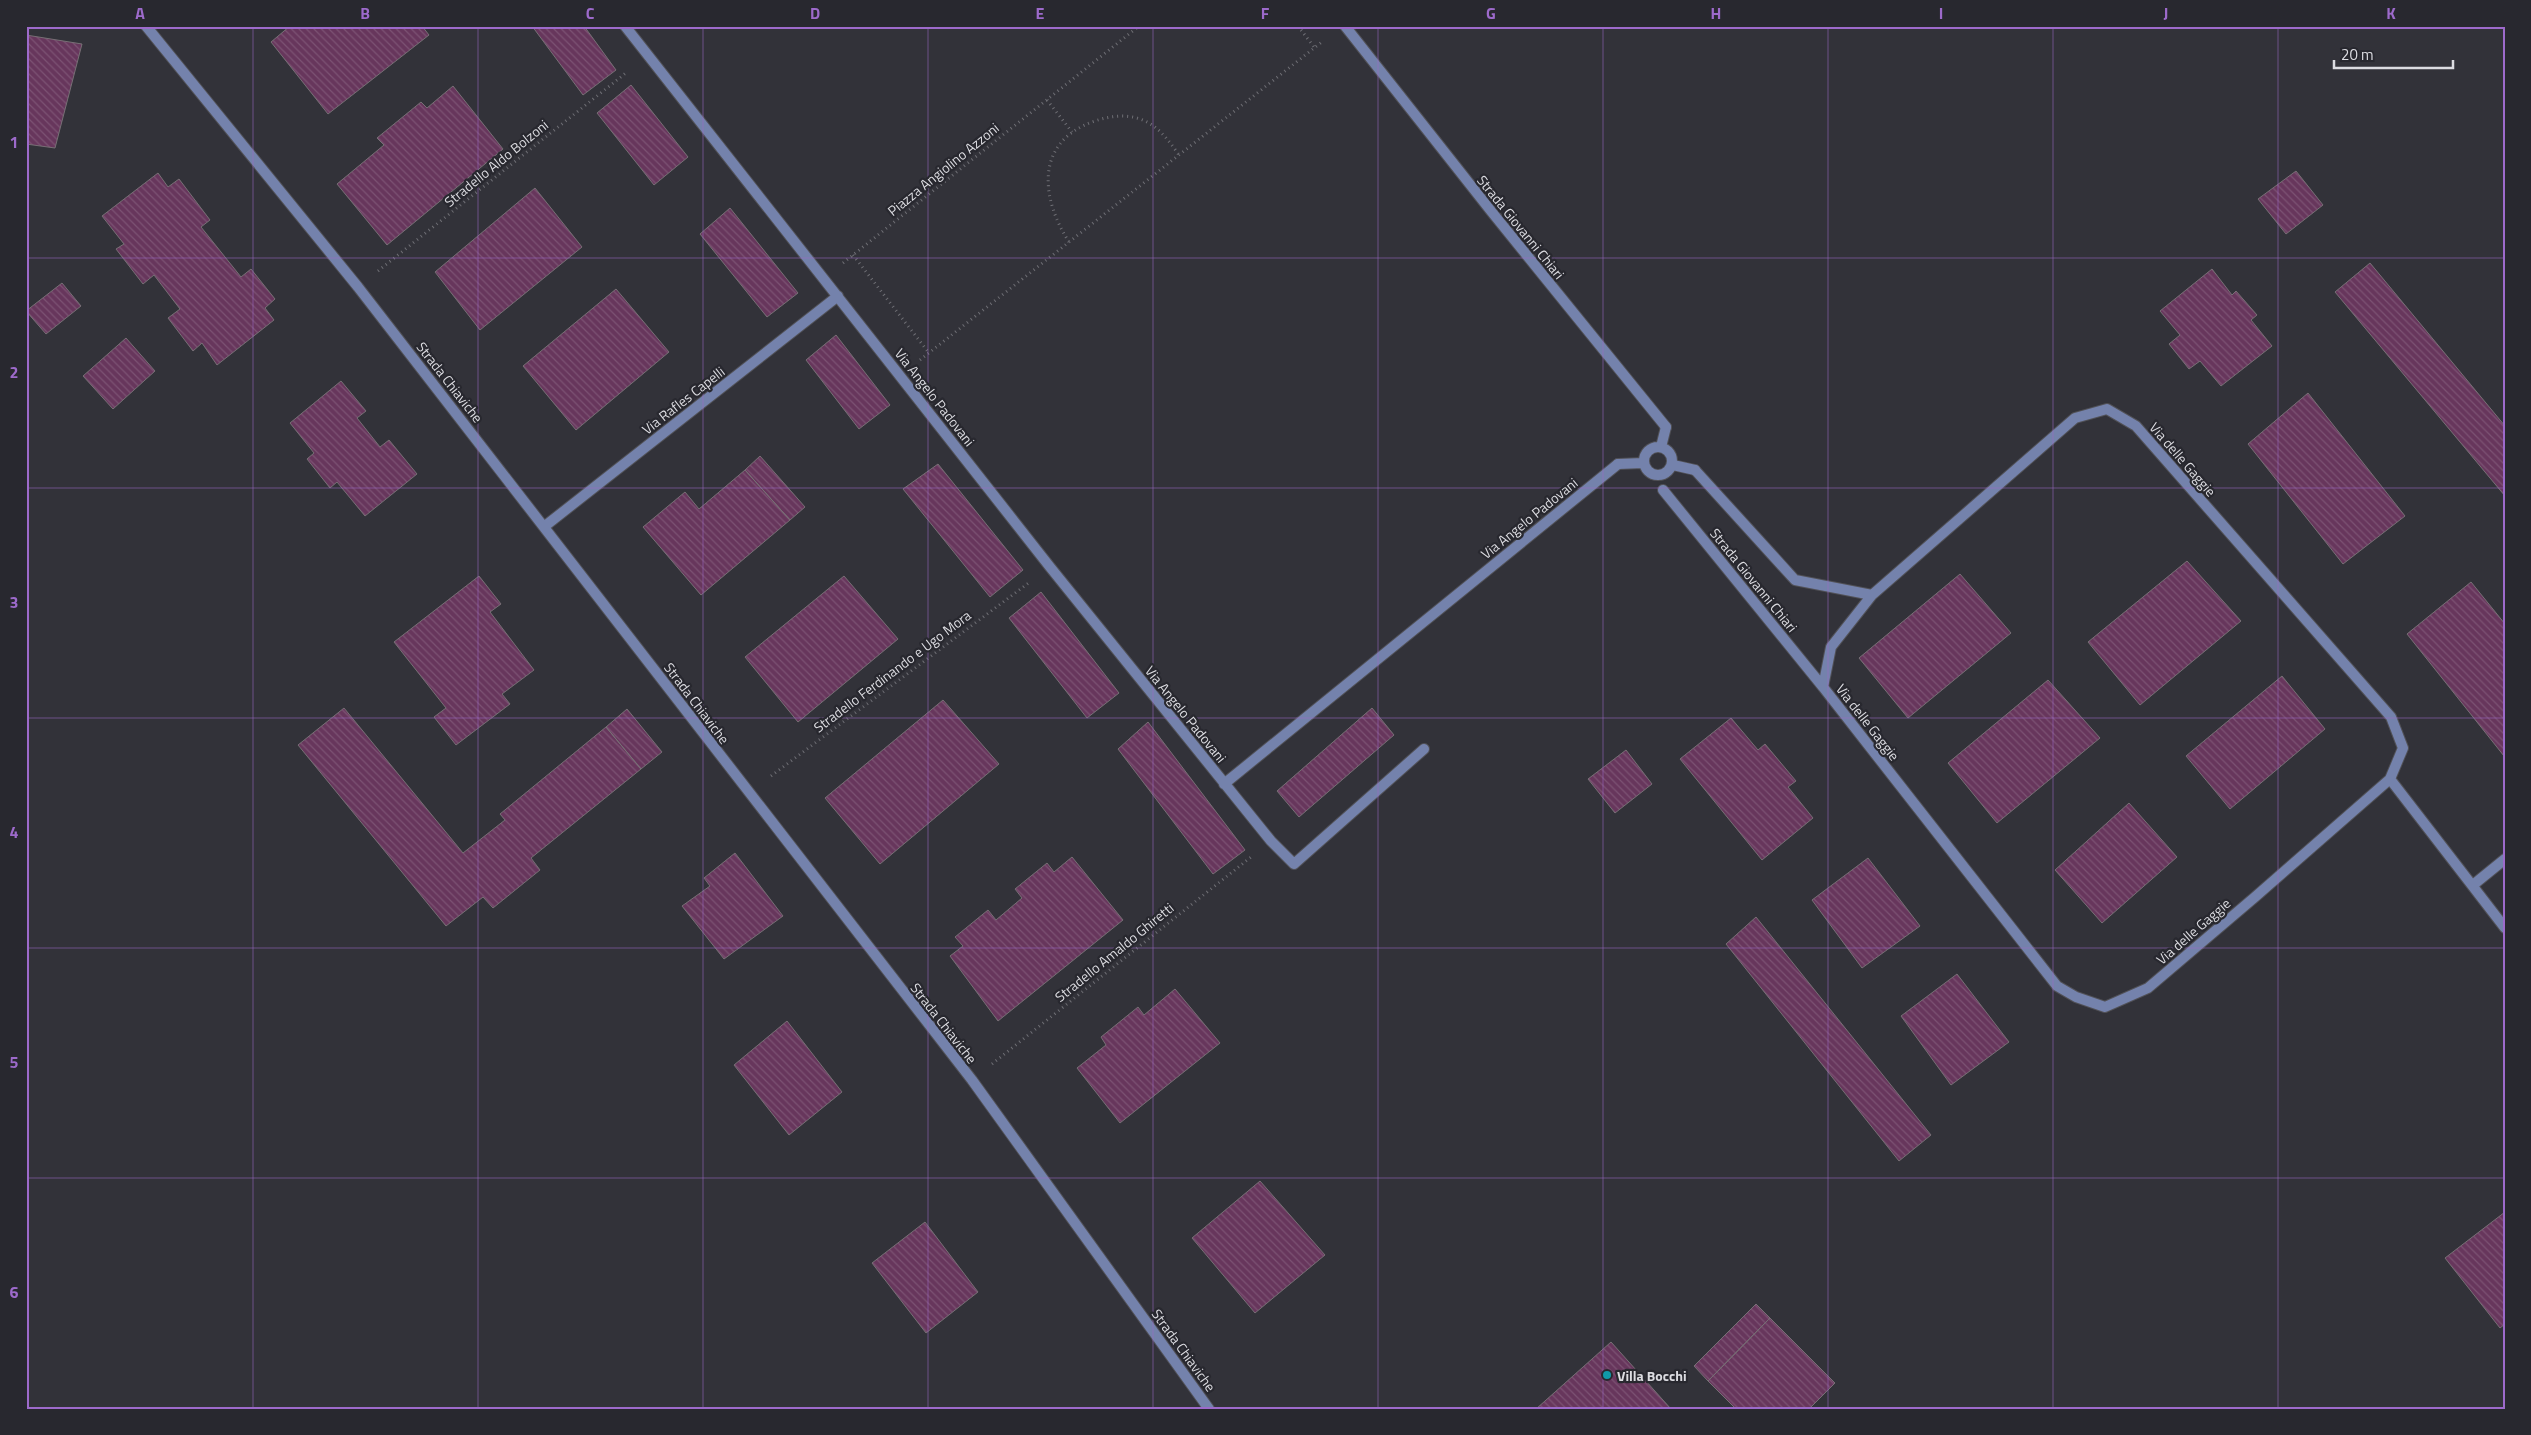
<svg xmlns="http://www.w3.org/2000/svg" width="2531" height="1435" viewBox="0 0 2531 1435" font-family="'Titillium Web',sans-serif">
<style>
.building{fill:url(#building-back-hatch);stroke:#776f75}
.lines{fill:none;stroke-linecap:round;stroke-linejoin:round}
.service-casing{stroke:#515157;stroke-width:12}
.minor-casing{stroke:#515157;stroke-width:12}
.path{stroke:#6f6f75;stroke-width:3;stroke-dasharray:1 4;stroke-linecap:butt}
.service{stroke:#7482ac;stroke-width:10}
.minor{stroke:#7482ac;stroke-width:10}
.grid{fill:none;stroke:#9d6acb;stroke-width:1;stroke-opacity:0.55}
.culture-dot{fill:#0f9aa8;stroke:#28282f;stroke-width:2}
.labels{text-anchor:middle;dominant-baseline:central;stroke-width:4.5;stroke-linejoin:round;paint-order:stroke}
.street-label{font-size:14px;fill:#dcdce1;stroke:#28282f}
.poi-label{font-size:14px;font-weight:bold;fill:#dcdce1;stroke:#28282f;text-anchor:start}
.neatline{fill:none;stroke:#9d6acb;stroke-width:2}
.grid-label{font-size:16px;text-anchor:middle;font-weight:bold;fill:#9d6acb}
</style>
<defs>
<pattern id="building-back-hatch" width="6" height="6" patternUnits="userSpaceOnUse" patternTransform="scale(1.25)"><rect width="6" height="6" fill="#67365c"/><path d="M-1 5l2 2M0 0l6 6M5-1l2 2" fill="none" stroke="#7c5273"/></pattern>
</defs>
<rect width="100%" height="100%" fill="#323239"/>
<!-- building -->
<path class="building" d="M290,26H400L402,29L406,26H422L429,35L328,114L271,42Z
M532,26H584L616,70L583,95Z
M26,35L82,44L55,148L26,144Z
M631,85L688,157L654,185L597,113Z
M453,86L503,149L387,245L337,184L384,145L377,138L421,102L427,108Z
M2296,171L2323,205L2286,234L2258,199Z
M158,173L168,187L179,179L210,220L201,227L241,277L251,269L275,299L265,308L274,320L217,365L202,343L193,351L168,318L180,309L154,275L143,284L116,249L124,244L102,216Z
M535,188L582,247L480,330L435,272Z
M730,208L798,293L767,317L700,234Z
M2370,263L2505,426V496L2335,292Z
M2212,269L2232,295L2236,291L2257,315L2251,320L2272,346L2221,386L2200,361L2189,369L2169,344L2180,335L2160,311Z
M62,283L81,306L46,334L26,311Z
M616,289L669,352L576,430L523,366Z
M836,335L890,405L859,429L806,360Z
M126,338L155,371L113,409L83,376Z
M341,381L366,411L357,418L380,447L389,440L417,474L365,516L337,482L330,488L307,459L314,453L290,423Z
M2308,393L2405,516L2343,564L2248,444Z
M760,456L805,507L790,520L745,470Z
M938,464L1023,570L990,597L903,489Z
M745,470L790,520L701,595L643,527L685,492L699,509Z
M2187,561L2241,621L2140,705L2088,642Z
M1960,574L2011,633L1908,718L1859,658Z
M479,576L501,604L490,612L534,670L502,694L510,704L456,745L434,717L446,708L394,642Z
M844,576L898,639L798,722L745,657Z
M2471,582L2505,624L2504,756L2407,634Z
M1041,592L1119,693L1087,718L1009,618Z
M2282,676L2325,729L2230,809L2186,756Z
M2048,680L2100,738L1997,823L1948,763Z
M943,700L999,764L880,864L825,798Z
M344,708L463,853L505,820L500,814L606,727L641,769L531,858L540,870L493,908L483,897L446,926L298,745Z
M1372,708L1394,735L1299,817L1277,791Z
M627,709L662,752L641,769L606,727Z
M1731,718L1758,750L1765,744L1796,781L1788,787L1813,818L1762,860L1680,759Z
M1148,722L1245,850L1213,874L1118,749Z
M1626,750L1652,784L1615,813L1588,779Z
M2129,803L2177,857L2102,923L2055,870Z
M735,853L783,916L724,959L682,906L710,886L704,878Z
M1072,857L1123,920L998,1021L950,956L963,946L955,937L988,910L996,920L1022,898L1015,889L1047,863L1054,872Z
M1868,858L1920,926L1862,968L1812,900Z
M1756,917L1931,1135L1899,1161L1726,944Z
M1957,974L2009,1042L1951,1085L1901,1016Z
M1175,989L1220,1043L1120,1123L1077,1068L1106,1045L1101,1037L1138,1007L1144,1015Z
M787,1021L842,1092L789,1135L734,1065Z
M1260,1181L1325,1255L1255,1313L1192,1238Z
M2505,1212V1324L2500,1328L2445,1258Z
M925,1222L978,1292L926,1333L872,1263Z
M1756,1304L1770,1318L1708,1381L1694,1366Z
M1770,1318L1835,1383L1809,1409H1736L1708,1381Z
M1611,1342L1671,1409H1536Z"/>
<g class="lines">
<defs>
<path id="service" d="M1644 461a14 14 0 1 1 28 0a14 14 0 1 1-28 0Z
M1661,447L1666,427
M1618,464L1643,463
M1673,465L1695,470"/>
<path id="minor" d="M146,26L358,287L972,1080L1209,1409
M625,26L1050,567L1271,841L1294,864L1424,749
M1345,26L1491,211L1666,427
M2107,409L2136,426L2391,717L2403,748L2390,779L2255,897L2148,988L2105,1007L2076,997L2057,986L1823,687L1831,647L1872,595L2075,418Z
M1695,470L1795,580L1872,595
M1663,490L1823,687
M545,526L838,296
M2390,779L2505,928
M1224,784L1618,464
M2473,885L2505,859"/>
</defs>
<!-- service casing -->
<use href="#service" class="service-casing"/>
<!-- minor casing -->
<use href="#minor" class="minor-casing"/>
<!-- path -->
<path class="path" d="M1298,26L1314,47
M1047,100L1072,132
M1069,242C1040,197 1035,141 1095,121C1110,116 1126,114 1140,119C1158,125 1169,141 1179,155
M853,255L929,353
M843,263L1139,26
M378,271L627,72
M920,360L1323,41
M771,776L1030,582
M992,1064L1251,857"/>
<!-- service -->
<use href="#service" class="service"/>
<!-- minor -->
<use href="#minor" class="minor"/>
</g>
<!-- grid -->
<path class="grid" d="M253,26V1409M478,26V1409M703,26V1409M928,26V1409M1153,26V1409M1378,26V1409M1603,26V1409M1828,26V1409M2053,26V1409M2278,26V1409M26,258H2505M26,488H2505M26,718H2505M26,948H2505M26,1178H2505"/>
<!-- markers -->
<circle class="culture-dot" cx="1607" cy="1375" r="5"/>
<g class="labels">
<!-- street labels -->
<g class="street-label">
<text transform="translate(496 163) rotate(-39)">Stradello Aldo Bolzoni</text>
<text transform="translate(943 169) rotate(-39)">Piazza Angiolino Azzoni</text>
<text transform="translate(1521 227) rotate(51)">Strada Giovanni Chiari</text>
<text transform="translate(450 382) rotate(52)">Strada Chiaviche</text>
<text transform="translate(935 397) rotate(52)">Via Angelo Padovani</text>
<text transform="translate(683 400) rotate(-38)">Via Rafles Capelli</text>
<text transform="translate(2183 459) rotate(49)">Via delle Gaggie</text>
<text transform="translate(1529 518) rotate(-39)">Via Angelo Padovani</text>
<text transform="translate(1754 580) rotate(51)">Strada Giovanni Chiari</text>
<text transform="translate(892 671) rotate(-37)">Stradello Ferdinando e Ugo Mora</text>
<text transform="translate(697 703) rotate(53)">Strada Chiaviche</text>
<text transform="translate(1186 714) rotate(51)">Via Angelo Padovani</text>
<text transform="translate(1868 722) rotate(52)">Via delle Gaggie</text>
<text transform="translate(2193 931) rotate(-41)">Via delle Gaggie</text>
<text transform="translate(1114 952) rotate(-39)">Stradello Amaldo Ghiretti</text>
<text transform="translate(944 1023) rotate(52)">Strada Chiaviche</text>
<text transform="translate(1184 1350) rotate(54)">Strada Chiaviche</text>
</g>
<!-- poi labels -->
<g class="poi-label">
<text x="1617" y="1375">Villa Bocchi</text>
</g>
</g>
<!-- border -->
<rect width="2531" height="1435" fill="none" stroke="#28282f" stroke-width="55"/>
<!-- scale -->
<path d="M2334 60v8h119v-8" fill="none" stroke="#dcdce1" stroke-width="2.5"/>
<text x="2341" y="60" font-size="15" fill="#dcdce1" stroke="#28282f" stroke-width="4" paint-order="stroke">20 m</text>
<rect x="28" y="28" width="2476" height="1380" class="neatline"/>
<g class="grid-label">
<text x="140" y="19">A</text>
<text x="365" y="19">B</text>
<text x="590" y="19">C</text>
<text x="815" y="19">D</text>
<text x="1040" y="19">E</text>
<text x="1265" y="19">F</text>
<text x="1491" y="19">G</text>
<text x="1716" y="19">H</text>
<text x="1941" y="19">I</text>
<text x="2166" y="19">J</text>
<text x="2391" y="19">K</text>
<text x="14" y="148">1</text>
<text x="14" y="378">2</text>
<text x="14" y="608">3</text>
<text x="14" y="838">4</text>
<text x="14" y="1068">5</text>
<text x="14" y="1298">6</text>
</g>
</svg>
